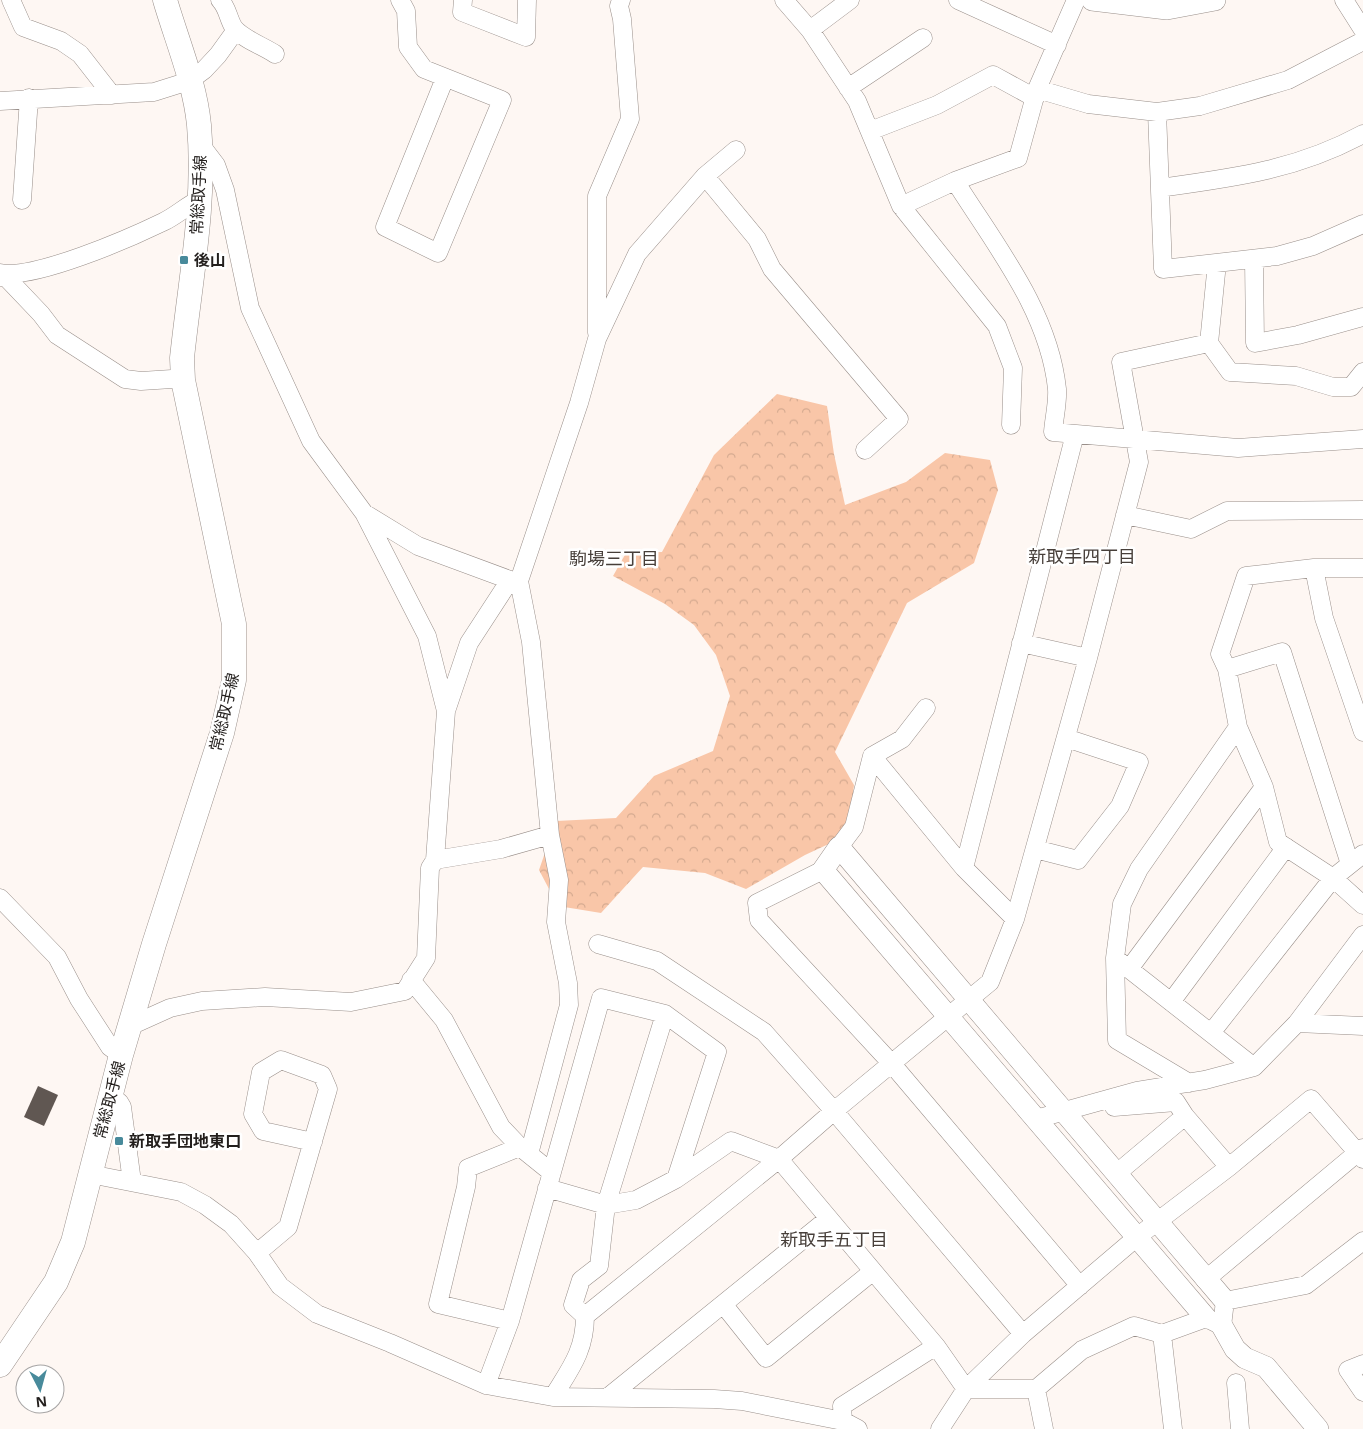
<svg xmlns="http://www.w3.org/2000/svg" width="1363" height="1429" viewBox="0 0 1363 1429" font-family="'Noto Sans','Noto Sans JP',sans-serif">
<style>
.forest{fill:url(#forest-crowns)}
.building{fill:#605752}
.lines{fill:none;stroke-linecap:round;stroke-linejoin:round}
.minor-casing{stroke:#998f8a;stroke-width:19}
.tertiary-casing{stroke:#998f8a;stroke-width:22}
.secondary-casing{stroke:#998f8a;stroke-width:25}
.minor{stroke:#fff;stroke-width:18}
.tertiary{stroke:#fff;stroke-width:21}
.secondary{stroke:#fff;stroke-width:24}
.poi-dot{fill:#488a9b;stroke:#fff;stroke-width:2}
.labels{text-anchor:middle;dominant-baseline:central;stroke-width:5;stroke-linejoin:round;paint-order:stroke}
.street-label{font-size:16px;fill:#231f1d;stroke:#fff}
.poi-label{font-size:16px;font-weight:bold;fill:#231f1d;stroke:#fff;text-anchor:start}
.neighbourhood-label{font-size:18px;fill:#473f3a;stroke:#fff}
</style>
<defs>
<pattern id="forest-crowns" width="20" height="18" patternUnits="userSpaceOnUse" patternTransform="scale(1.25)"><rect width="20" height="18" fill="#f9c6a8"/><path d="M2 6a3 3 0 1 1 6 0M12 15a3 3 0 1 1 6 0" fill="none" stroke="#d5aa90"/></pattern>
</defs>
<rect width="100%" height="100%" fill="#fef7f3"/>
<!-- forest -->
<path class="forest" d="M777,394L827,406L834,454L845,505L906,482L945,453L990,460L998,490L974,563L907,603L835,752L854,785L848,835L805,855L746,889L705,873L643,867L601,913L558,906L539,870L556,821L616,818L654,776L713,751L730,696L716,655L694,625L665,604L613,576L626,553L662,552L714,455Z"/>
<!-- building -->
<path class="building" d="M38,1086L58,1095L44,1126L24,1117Z"/>
<g class="lines">
<defs>
<path id="minor" d="M11,0L23,27L61,41L80,54L112,95
M220,0C228,8 228,19 234,28C243,39 263,46 275,54
M400,0L406,11L408,47L424,69L502,100L438,253L385,227L445,78
M463,0L462,12L526,37L527,0
M784,0L810,30L857,101L901,206L997,326L1013,368L1011,425
M958,0L1057,45
M1076,0L1037,89L1088,104L1157,112L1200,106L1288,80L1363,41
M1344,0L1363,30
M810,30L850,0
M848,88L923,38
M0,101L154,92L189,81L204,70L218,55L236,30
M1157,112L1163,269L1277,256L1313,246L1363,224
M870,131L937,105L993,75L1035,98
M705,176L757,239L772,269L899,419L865,450
M955,181L1018,158L1037,89
M1160,188C1233,178 1297,170 1363,134
M22,200L29,98
M901,206L955,181C995,245 1049,311 1057,389C1058,403 1054,418 1053,432L1238,448L1363,439
M1254,259L1255,343L1298,335L1363,317
M1217,263L1209,343L1230,372L1296,376L1333,387H1351L1363,372
M0,273C34,280 130,238 163,222C176,216 186,206 199,200
M0,277L3,274L41,314L57,335L125,379L141,381L172,379L183,380
M597,333V196L630,119L622,19L619,6L621,0
M364,513L418,546L510,580L519,581L579,403L597,339L637,254L705,176L736,150
M1125,515L1191,529L1227,511L1363,510
M1314,568L1324,618L1363,732
M1363,568H1314L1246,576L1220,654L1227,669L1238,727L1264,787L1278,842L1333,878L1363,905
M519,581L531,642L550,835L559,880L556,922L568,983L569,1005L529,1154
M1021,643L1088,658
M1227,669L1282,652L1350,864
M926,708L902,739L872,756L964,868L1015,919
M446,711L469,643L510,580
M1238,727L1139,869L1122,904L1115,958L1254,1067
M839,847L854,827L872,756
M1035,849L1078,860L1120,806L1139,762L1066,738
M435,860L501,849L550,835
M964,868L1075,434
M823,870L757,903L759,920L892,1064L1080,1286
M0,898L57,957L79,999L110,1047L121,1055
M598,944L657,961L764,1032L834,1111L1023,1334
M1115,958L1117,1040L1189,1083
M1129,969L1264,787
M411,980L444,1020L501,1127L520,1147
M1171,1002L1286,847
M1297,1023L1363,1026
M130,1026L170,1008L202,1001L265,997L351,1002L405,991L426,958L430,868L435,860L446,711L427,636L364,513L311,441L250,308L225,190L216,165L200,144
M1211,1033L1333,878L1363,854
M110,1097L119,1102L122,1107L132,1182
M1114,1107L1176,1102L1185,1116L1229,1167
M1036,1119L1137,1091L1205,1080L1254,1067L1297,1023L1363,935
M90,1174L181,1192L205,1205L231,1224L257,1253L280,1286L317,1314L390,1343L486,1385L553,1397L714,1399L742,1401L843,1421L858,1429
M1116,1174L1185,1116
M547,1188L606,1205L665,1014
M257,1253L288,1227L328,1089L322,1075L281,1060L261,1072L253,1114L263,1131L313,1142
M1205,1280L1363,1148
M723,1304L766,1358L872,1272
M585,1316L573,1305L581,1280L599,1266L606,1205L636,1200L676,1179L731,1141L779,1159L936,1346L966,1389H1036L1082,1350L1134,1326L1162,1334L1206,1318L1222,1326L1225,1301L1306,1285L1363,1241
M510,1321L438,1304L466,1187L468,1168L520,1147L551,1172
M1162,1334L1173,1429
M1363,1364L1348,1370L1363,1392
M1236,1383L1240,1429
M486,1385L510,1321L601,998L665,1014L717,1052L676,1179
M1036,1389L1044,1429
M553,1397C570,1369 585,1351 585,1316L779,1159L834,1111L990,982L1015,919L1088,658L1139,462L1121,362L1209,343
M607,1398L828,1219
M843,1421L842,1406L936,1346
M940,1429L966,1389L1023,1334L1137,1237L1229,1167L1311,1099L1363,1159"/>
<path id="tertiary" d="M1092,0L1167,9L1215,0
M1206,1318L823,870L839,847L1225,1301
M1222,1326L1235,1349L1245,1358L1266,1367L1318,1429"/>
<path id="secondary" d="M0,1365L56,1282L73,1242L121,1055L154,944L222,733L234,680V624L183,380L182,358C190,281 206,203 199,125C195,83 177,41 165,0"/>
</defs>
<!-- minor casing -->
<use href="#minor" class="minor-casing"/>
<!-- tertiary casing -->
<use href="#tertiary" class="tertiary-casing"/>
<!-- secondary casing -->
<use href="#secondary" class="secondary-casing"/>
<!-- minor -->
<use href="#minor" class="minor"/>
<!-- tertiary -->
<use href="#tertiary" class="tertiary"/>
<!-- secondary -->
<use href="#secondary" class="secondary"/>
</g>
<!-- markers -->
<g class="poi-dot">
<rect x="179" y="255" width="10" height="10" rx="2.5"/>
<rect x="114" y="1136" width="10" height="10" rx="2.5"/>
</g>
<g class="labels">
<!-- street labels -->
<g class="street-label">
<text transform="translate(198 195) rotate(-87)">常総取手線</text>
<text transform="translate(224 712) rotate(-77)">常総取手線</text>
<text transform="translate(109 1100) rotate(-75)">常総取手線</text>
</g>
<!-- poi labels -->
<g class="poi-label">
<text x="194" y="260">後山</text>
<text x="129" y="1141">新取手団地東口</text>
</g>
<!-- neighbourhood labels -->
<g class="neighbourhood-label">
<text x="1082" y="556">新取手四丁目</text>
<text x="614" y="558">駒場三丁目</text>
<text x="834" y="1239">新取手五丁目</text>
</g>
</g>
<!-- north arrow -->
<g transform="translate(40 1389) rotate(174)"><circle r="24" fill="#ffffff" stroke="#a7a5a5"/>
<path d="M0-4L9 19L0 12L-9 19Z" fill="#488a9b"/>
<text y="-8" font-size="14" font-weight="bold" text-anchor="middle" fill="#231f1d">N</text>
</g>
</svg>
